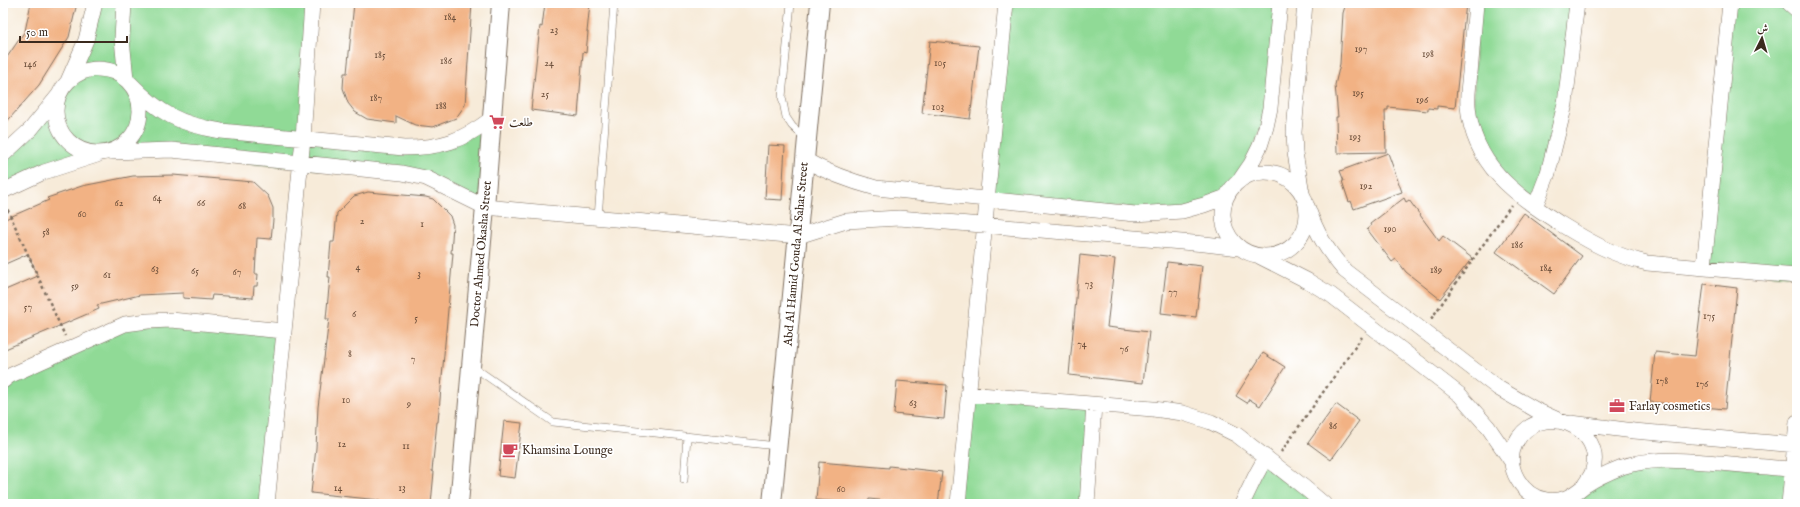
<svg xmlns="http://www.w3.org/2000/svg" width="1800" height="507" viewBox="0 0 1800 507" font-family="'IM FELL English',Amiri,serif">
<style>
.green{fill:#90da96;stroke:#66825a}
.building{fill:#f2b284}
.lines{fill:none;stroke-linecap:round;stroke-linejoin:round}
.service-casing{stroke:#7d6e5f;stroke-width:8}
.minor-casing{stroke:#7d6e5f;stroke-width:16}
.tertiary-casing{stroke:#7d6e5f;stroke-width:20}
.path{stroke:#7d6e5f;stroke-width:2.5;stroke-dasharray:3 3;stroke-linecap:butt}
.service{stroke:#fff;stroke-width:7}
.minor{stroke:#fff;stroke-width:15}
.tertiary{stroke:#fff;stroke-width:18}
.labels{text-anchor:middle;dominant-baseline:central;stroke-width:3.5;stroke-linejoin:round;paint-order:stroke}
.number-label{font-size:10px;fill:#694c38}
.poi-label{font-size:12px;fill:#3b2a1e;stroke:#fff;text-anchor:start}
.street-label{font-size:12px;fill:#3b2a1e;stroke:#fff}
</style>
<rect width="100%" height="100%" fill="#fff"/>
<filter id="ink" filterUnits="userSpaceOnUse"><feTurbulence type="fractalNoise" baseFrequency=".025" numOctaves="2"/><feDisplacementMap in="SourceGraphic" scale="8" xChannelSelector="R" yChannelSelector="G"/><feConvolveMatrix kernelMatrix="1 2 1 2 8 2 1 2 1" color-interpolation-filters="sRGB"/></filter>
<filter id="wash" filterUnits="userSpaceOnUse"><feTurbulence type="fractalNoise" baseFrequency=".012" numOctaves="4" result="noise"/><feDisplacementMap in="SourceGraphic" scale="16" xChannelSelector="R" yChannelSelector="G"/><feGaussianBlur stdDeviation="0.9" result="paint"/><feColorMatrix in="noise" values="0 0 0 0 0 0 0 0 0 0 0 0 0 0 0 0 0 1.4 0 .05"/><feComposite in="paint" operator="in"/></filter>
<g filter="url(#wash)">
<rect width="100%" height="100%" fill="#f7ebd9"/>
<!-- green -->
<path class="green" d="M95,3H312L303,138L427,148L491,119L485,207L426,178L112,152L99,154L3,191V141L10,148L60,93L67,83Z
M1006,3H1280L1270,108L1240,180L1232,188L1226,197L1182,211L987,199Z
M1476,3H1577L1570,68L1535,207L1518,195L1473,131Z
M1730,3H1789L1797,10V276L1704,267Z
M125,324L284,331L267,504H3V381Z
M968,394L1094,405L1087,504H958Z
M1266,457L1324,504H1242Z
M1644,461L1792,469L1789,504H1570L1576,494Z"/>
<g id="blocks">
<!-- building -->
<path class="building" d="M31,3H77L69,37L39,85L3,126V63L25,31Z
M354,3H472L465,105L456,118L433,127L415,125L396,116V123L367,119L355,112L348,103L343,88L344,73H347Z
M545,3H590L587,32H588L586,53L583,52L578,116L531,110L540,26L542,27Z
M1346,3H1466L1455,108L1437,106V109L1428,108V111L1388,107V110H1385L1386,152L1337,153L1336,117H1338L1335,85L1340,64L1343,13Z
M930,41L979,46L970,119L922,113Z
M768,145L785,146L782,200L765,199Z
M1388,153L1402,192L1354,209L1351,201L1349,202L1342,181H1344L1340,171Z
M173,175L253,182L268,196L273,208V220L271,239L257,238L255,274H258L257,286H254L253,298L212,295L211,300L183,298V293L140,295L97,305L99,309L3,350V291L38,276L28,254L3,265V220L49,200L47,198L82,186L133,176Z
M368,192L426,197L433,199L450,216L453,225L451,253H453L438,422H437L432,471L434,472L431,504H378L379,500L311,493L316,448L318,407L329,319H326L330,277H328L331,242H334L337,213L354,196Z
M1404,198L1406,202L1409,200L1439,241L1443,236L1472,258L1440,299L1406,272L1396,259L1392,262L1367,229L1371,226L1370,224Z
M1524,213L1582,256L1554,294L1496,252Z
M1080,255L1115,259L1107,327L1149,332L1143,383L1069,375Z
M1167,262L1202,266L1196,317L1161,313Z
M1704,284L1737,288L1725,409L1650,402L1655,352L1695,356Z
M1263,353L1285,367L1260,406L1249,399L1247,403L1236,396Z
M897,381L947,385L944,419L894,414Z
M1336,404L1359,421L1331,460L1308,443Z
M504,421L522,423L515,478L498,476Z
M819,462L889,468V466L942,472L938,504H916L869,499L868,504L816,500Z"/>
</g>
</g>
<g filter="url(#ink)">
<use href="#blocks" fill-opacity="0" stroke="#7d6e5f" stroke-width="1"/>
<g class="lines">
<defs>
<path id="service" d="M791,3L782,97L786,117L792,126L805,138
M598,218L614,3
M472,366L553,422L777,446
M684,480L687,436"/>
<path id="minor" d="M124,3L122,39L126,79
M1476,3C1474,26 1472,49 1470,73C1469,83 1467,95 1468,106C1473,164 1514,194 1559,223C1590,242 1612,255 1647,263L1797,276
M1789,3L1797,10
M56 111a42 42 0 1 1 84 0a42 42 0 1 1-84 0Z
M68,81L86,40L95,3
M130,83C160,114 179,124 221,131L404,148C441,148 462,141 491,119
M112,152L171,150L402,173L426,178L485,207L798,236L846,221L899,218L1205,244L1239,248
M3,155L31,129L58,96
M805,160C828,173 850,181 876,188L1135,214L1182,211L1204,205L1226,197
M1223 214a42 42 0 1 1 84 0a42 42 0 1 1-84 0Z
M1240,180L1251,164L1260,146L1266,127L1270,108L1280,3
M3,191L44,172L97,155
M1302,193L1295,153L1294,132L1305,3
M1307,206C1317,234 1326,249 1345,271L1498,388L1536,410L1556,419
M1535,207L1548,173L1565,104L1577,3
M1259,256L1308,281L1331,295L1460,395L1488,427L1512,462
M1704,267L1730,3
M3,381L9,376L125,324L148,321L171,320L284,331
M968,394L1153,409L1183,413L1211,422L1237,435L1305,488L1324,504
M1571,423L1634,431L1797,445
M1584,486C1586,482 1590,478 1592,473C1608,426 1538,398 1515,444C1504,467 1522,496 1546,500C1562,503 1573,495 1584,486C1596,478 1609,472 1622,467C1655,456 1688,461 1721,463C1747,466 1772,467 1797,470
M267,504L303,139L312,3
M958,504L1006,3
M1087,504L1094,405
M1242,504L1256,475L1266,457
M1789,504L1797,422"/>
<path id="tertiary" d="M459,504L485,207L501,3
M772,504L820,3"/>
</defs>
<!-- service casing -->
<use href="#service" class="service-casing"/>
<!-- minor casing -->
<use href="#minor" class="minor-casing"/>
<!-- tertiary casing -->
<use href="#tertiary" class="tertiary-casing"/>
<!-- path -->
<path class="path" d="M983,3L993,4
M5,204L65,336
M1431,319L1511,205
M1281,452L1362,337"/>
<!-- service -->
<use href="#service" class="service"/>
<!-- minor -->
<use href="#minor" class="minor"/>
<!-- tertiary -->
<use href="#tertiary" class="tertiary"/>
</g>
</g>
<!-- icons -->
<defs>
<symbol id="supermarket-bare" viewBox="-9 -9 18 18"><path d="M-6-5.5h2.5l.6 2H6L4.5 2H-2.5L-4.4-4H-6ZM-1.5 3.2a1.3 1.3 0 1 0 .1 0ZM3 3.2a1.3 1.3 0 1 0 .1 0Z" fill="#d1495b" stroke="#fff" stroke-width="2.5" paint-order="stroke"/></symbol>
<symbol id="office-bare" viewBox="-9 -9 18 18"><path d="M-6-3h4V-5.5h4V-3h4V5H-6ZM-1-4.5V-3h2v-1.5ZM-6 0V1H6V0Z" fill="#d1495b" stroke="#fff" stroke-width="2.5" paint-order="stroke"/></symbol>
<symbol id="cafe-bare" viewBox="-9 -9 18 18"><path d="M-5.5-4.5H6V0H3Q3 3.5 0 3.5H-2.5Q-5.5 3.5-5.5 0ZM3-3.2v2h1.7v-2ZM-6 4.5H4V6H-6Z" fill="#d1495b" stroke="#fff" stroke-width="2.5" paint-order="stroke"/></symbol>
</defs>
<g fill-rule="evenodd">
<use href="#supermarket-bare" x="486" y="111" width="22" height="22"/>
<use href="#office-bare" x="1606" y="395" width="22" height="22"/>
<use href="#cafe-bare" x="499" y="439" width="22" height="22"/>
</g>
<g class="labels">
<!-- number labels -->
<g class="number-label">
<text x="450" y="17">184</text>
<text x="554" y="30">23</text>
<text x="1361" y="49">197</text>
<text x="1428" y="54">198</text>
<text x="380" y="55">185</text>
<text x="446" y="61">186</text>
<text x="549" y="63">24</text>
<text x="940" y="63">105</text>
<text x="30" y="64">146</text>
<text x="1358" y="93">195</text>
<text x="545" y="94">25</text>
<text x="376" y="98">187</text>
<text x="1422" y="100">196</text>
<text x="441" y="106">188</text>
<text x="938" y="107">103</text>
<text x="1355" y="137">193</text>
<text x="1366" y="186">192</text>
<text x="157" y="198">64</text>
<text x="119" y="203">62</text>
<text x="201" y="203">66</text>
<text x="242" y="206">68</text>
<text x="82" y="214">60</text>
<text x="362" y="221">2</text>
<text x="422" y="224">1</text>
<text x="1390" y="229">190</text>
<text x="46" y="232">58</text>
<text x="1517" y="245">186</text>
<text x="358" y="267">4</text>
<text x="1546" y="268">184</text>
<text x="155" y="269">63</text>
<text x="1436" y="270">189</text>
<text x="195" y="271">65</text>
<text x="237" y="272">67</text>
<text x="419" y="274">3</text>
<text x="107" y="275">61</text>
<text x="1089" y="284">73</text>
<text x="75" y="286">59</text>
<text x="1173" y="292">77</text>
<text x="28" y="307">57</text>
<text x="354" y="314">6</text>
<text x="1709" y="316">175</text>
<text x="416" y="318">5</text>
<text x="1082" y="344">74</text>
<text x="1124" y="349">76</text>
<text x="350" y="354">8</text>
<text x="413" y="359">7</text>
<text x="1662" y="381">178</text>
<text x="1702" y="384">176</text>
<text x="346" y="400">10</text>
<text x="913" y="403">63</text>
<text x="409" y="404">9</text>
<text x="1333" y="426">86</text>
<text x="342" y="444">12</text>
<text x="406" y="446">11</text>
<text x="338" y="488">14</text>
<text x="402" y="488">13</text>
<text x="841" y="489">60</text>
</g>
<!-- poi labels -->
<g class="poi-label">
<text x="509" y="122">طلعت</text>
<text x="1629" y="406">Farlay cosmetics</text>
<text x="522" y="450">Khamsina Lounge</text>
</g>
<!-- street labels -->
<g class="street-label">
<text transform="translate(481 254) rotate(-85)">Doctor Ahmed Okasha Street</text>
<text transform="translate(796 254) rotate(-85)">Abd Al Hamid Gouda Al Sahar Street</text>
</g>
</g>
<!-- margin -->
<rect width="1800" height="507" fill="none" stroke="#fff" stroke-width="16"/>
<!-- north arrow -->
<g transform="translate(1762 38) rotate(5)" stroke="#ffffff" stroke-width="3" paint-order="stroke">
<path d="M0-3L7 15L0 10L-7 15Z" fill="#3b2a1e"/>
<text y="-6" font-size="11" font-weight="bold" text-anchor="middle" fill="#3b2a1e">ش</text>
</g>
<!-- scale -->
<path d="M20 36v6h107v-6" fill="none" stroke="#3b2a1e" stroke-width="2"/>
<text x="26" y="36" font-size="12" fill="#3b2a1e" stroke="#ffffff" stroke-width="3" paint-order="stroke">50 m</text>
</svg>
